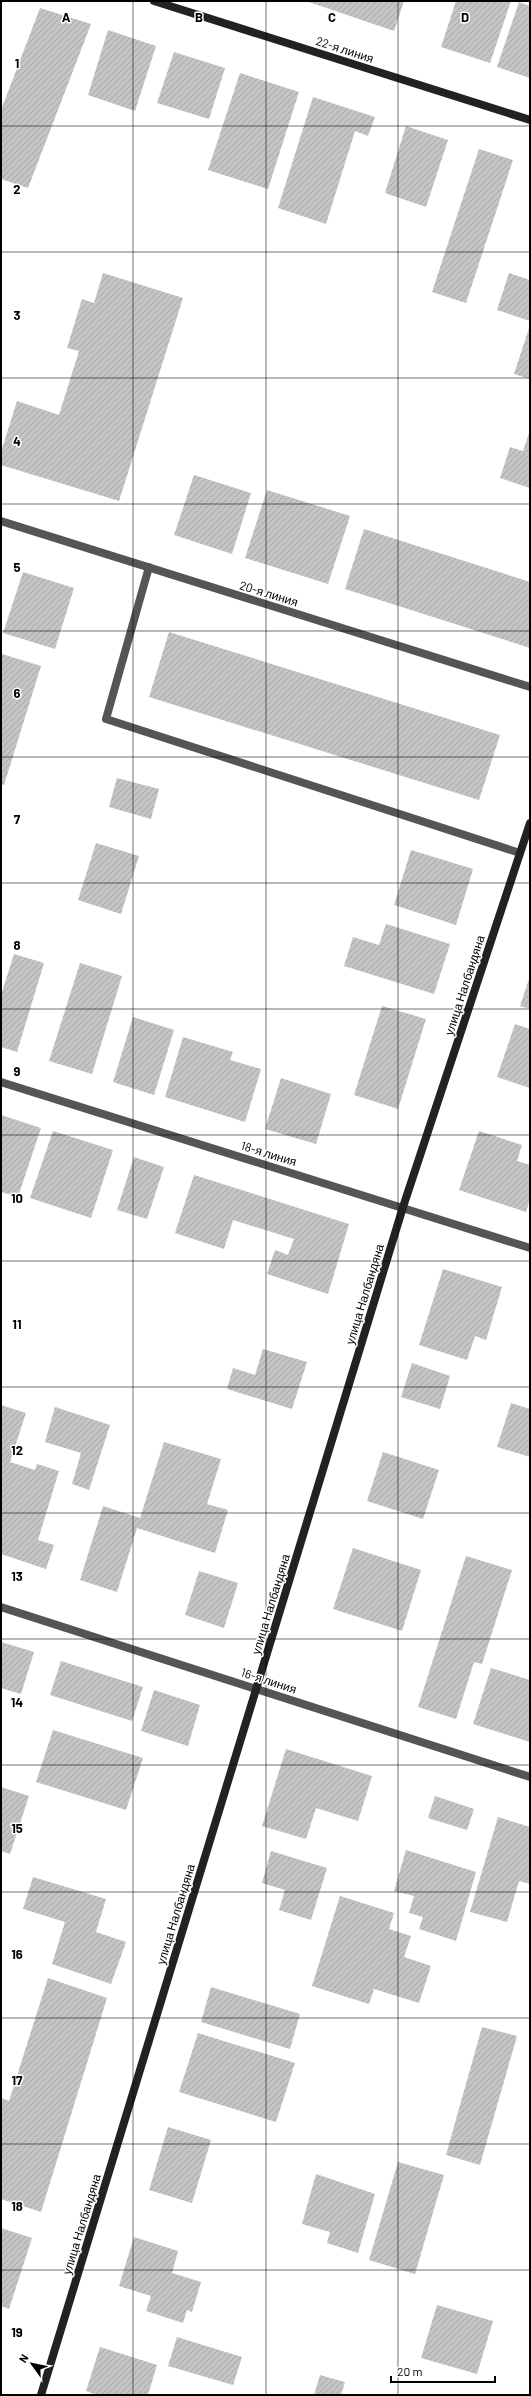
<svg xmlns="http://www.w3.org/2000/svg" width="531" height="2396" viewBox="0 0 531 2396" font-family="Barlow,sans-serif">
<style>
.building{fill:url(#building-hatch)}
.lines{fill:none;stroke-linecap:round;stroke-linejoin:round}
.lane{stroke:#555;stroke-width:8}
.street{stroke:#555;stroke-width:8}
.secondary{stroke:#222;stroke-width:8}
.grid{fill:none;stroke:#000;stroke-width:1;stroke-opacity:0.55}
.labels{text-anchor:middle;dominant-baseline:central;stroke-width:3;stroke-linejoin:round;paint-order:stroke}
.street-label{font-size:12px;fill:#000;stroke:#fff}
.grid-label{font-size:13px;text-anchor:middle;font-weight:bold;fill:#000;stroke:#fff;stroke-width:3;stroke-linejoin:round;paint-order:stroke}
</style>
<defs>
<pattern id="building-hatch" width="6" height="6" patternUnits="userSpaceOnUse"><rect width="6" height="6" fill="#c4c4c4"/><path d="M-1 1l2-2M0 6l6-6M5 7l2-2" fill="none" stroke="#a7a7a7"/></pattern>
</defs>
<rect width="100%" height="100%" fill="#fff"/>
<!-- building -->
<path class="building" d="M306,1H404L394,31Z
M456,1H511L490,63L441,47Z
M519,2L530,6V78L497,67Z
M40,8L91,24L28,188L1,179V110Z
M108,30L156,46L135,111L88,95Z
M174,52L225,68L209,119L157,103Z
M240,73L299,92L268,189L208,170Z
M313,97L375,117L368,136L355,131L326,224L278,208Z
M406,126L448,140L426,207L385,193Z
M479,149L513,160L466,303L432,292Z
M103,273L183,298L119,501L1,465V452L17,401L59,415L79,351L67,348L82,299L94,303Z
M509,273L530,280V321L497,310Z
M530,325V379L514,374Z
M530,430V488L500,478L510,447L523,451Z
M194,475L251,493L232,554L174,535Z
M267,490L350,516L328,584L245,558Z
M364,529L530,582V648L345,589Z
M23,572L74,588L55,649L3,633Z
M169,632L500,735L479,800L149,697Z
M2,654L41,666L4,785L1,784Z
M117,778L159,789L151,819L109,807Z
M96,843L139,856L121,914L78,900Z
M411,850L473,869L456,925L394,905Z
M386,924L450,944L434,994L344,966L353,937L379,945Z
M14,954L44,963L17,1052L1,1047V995Z
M80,963L122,976L92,1074L49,1061Z
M530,976V1009L520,1006Z
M382,1006L426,1019L398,1109L354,1095Z
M133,1017L174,1030L154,1095L113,1082Z
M515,1024L530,1029V1088L497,1077Z
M183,1037L233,1052L230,1060L261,1069L245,1122L165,1097Z
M281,1078L331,1094L316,1144L265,1129Z
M1,1115L41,1128L18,1197L1,1192Z
M53,1131L113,1150L91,1218L30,1198Z
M479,1131L522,1145L517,1161L530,1165V1199L526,1212L459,1190Z
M134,1157L164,1167L147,1219L117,1210Z
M194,1175L349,1224L328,1294L267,1274L275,1250L288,1255L294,1239L233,1220L224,1249L175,1233Z
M443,1269L502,1287L486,1340L475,1336L467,1360L419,1345Z
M263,1349L307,1362L292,1409L227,1389L233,1368L255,1375Z
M412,1363L450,1376L440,1409L401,1397Z
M511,1403L530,1409V1457L497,1447Z
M1,1405L26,1413L10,1462L35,1470L37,1464L59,1471L38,1540L54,1545L46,1569L1,1554Z
M55,1407L110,1425L89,1490L72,1484L81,1453L45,1442Z
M164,1442L221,1459L207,1504L228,1510L215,1553L137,1528L117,1592L80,1580L103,1506L140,1518Z
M383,1452L439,1470L423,1519L367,1501Z
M353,1548L421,1570L402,1631L333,1609Z
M466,1556L512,1570L482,1664L474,1662L456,1719L418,1707Z
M199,1571L238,1583L224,1628L185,1615Z
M1,1642L34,1652L21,1694L1,1688Z
M61,1661L143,1687L132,1721L50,1695Z
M491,1668L530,1680V1742L473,1724Z
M154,1690L200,1705L188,1746L141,1731Z
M53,1730L143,1758L126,1810L36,1782Z
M286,1749L372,1776L358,1821L316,1808L306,1839L262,1826Z
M1,1787L29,1796L10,1854L1,1851Z
M435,1796L474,1809L467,1830L428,1818Z
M498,1817L530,1827V1884L519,1881L507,1922L470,1912Z
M406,1850L476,1872L456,1941L419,1929L423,1917L409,1913L414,1896L394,1891Z
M271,1851L327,1868L311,1920L279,1910L285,1890L262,1883Z
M33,1877L106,1899L96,1932L126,1942L111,1984L52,1964L65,1922L23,1909Z
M340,1896L394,1913L389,1929L411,1936L404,1957L431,1966L419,2003L374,1989L369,2004L312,1986Z
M48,1978L107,1998L41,2212L1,2199V2098L9,2101Z
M211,1987L300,2014L290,2049L201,2022Z
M482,2027L517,2036L480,2165L446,2155Z
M198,2033L295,2063L276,2122L179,2092Z
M168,2127L211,2140L192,2203L149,2190Z
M398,2162L444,2175L415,2274L369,2260Z
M316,2174L375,2194L358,2253L327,2243L330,2232L302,2224Z
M1,2228L32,2238L9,2309L1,2306Z
M134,2237L178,2251L172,2273L201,2282L192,2312L187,2310L183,2323L146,2311L151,2296L119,2286Z
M437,2305L493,2321L477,2374L421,2358Z
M177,2337L242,2357L233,2385L168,2366Z
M100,2347L157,2365L148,2395H97L86,2391Z
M320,2375L345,2382L341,2395H314Z"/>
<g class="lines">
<!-- lane -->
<path class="lane" d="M149,567L106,719L520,853"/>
<!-- street -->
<path class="street" d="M1,521L530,687
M1,1082L530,1248
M1,1607L530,1777"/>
<!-- secondary -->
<path class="secondary" d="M154,1L530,120
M41,2395L403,1207L530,823"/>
</g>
<!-- grid -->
<path class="grid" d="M133,1V2395M266,1V2395M398,1V2395M1,126H530M1,252H530M1,378H530M1,504H530M1,631H530M1,757H530M1,883H530M1,1009H530M1,1135H530M1,1261H530M1,1387H530M1,1513H530M1,1639H530M1,1765H530M1,1892H530M1,2018H530M1,2144H530M1,2270H530"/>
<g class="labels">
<!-- street labels -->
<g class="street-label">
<text transform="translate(345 49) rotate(18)">22-я линия</text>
<text transform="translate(269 593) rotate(17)">20-я линия</text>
<text transform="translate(464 985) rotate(-72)">улица Налбандяна</text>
<text transform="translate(269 1153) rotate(17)">18-я линия</text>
<text transform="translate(364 1294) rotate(-73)">улица Налбандяна</text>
<text transform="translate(270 1604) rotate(-73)">улица Налбандяна</text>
<text transform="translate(269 1680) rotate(18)">16-я линия</text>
<text transform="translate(175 1914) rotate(-73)">улица Налбандяна</text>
<text transform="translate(81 2224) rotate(-73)">улица Налбандяна</text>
</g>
</g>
<g class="grid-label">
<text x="66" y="22">A</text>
<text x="199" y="22">B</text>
<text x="332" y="22">C</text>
<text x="465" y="22">D</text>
<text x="17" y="68">1</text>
<text x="17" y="194">2</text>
<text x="17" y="320">3</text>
<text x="17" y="446">4</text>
<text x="17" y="572">5</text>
<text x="17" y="698">6</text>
<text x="17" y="824">7</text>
<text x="17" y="950">8</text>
<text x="17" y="1076">9</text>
<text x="17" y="1203">10</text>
<text x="17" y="1329">11</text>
<text x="17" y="1455">12</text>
<text x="17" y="1581">13</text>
<text x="17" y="1707">14</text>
<text x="17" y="1833">15</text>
<text x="17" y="1959">16</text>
<text x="17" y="2085">17</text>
<text x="17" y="2211">18</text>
<text x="17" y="2337">19</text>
</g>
<!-- border -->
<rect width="531" height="2396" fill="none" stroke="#000000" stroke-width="4"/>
<!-- north arrow -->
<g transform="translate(32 2364) rotate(303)" stroke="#ffffff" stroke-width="3" paint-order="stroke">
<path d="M0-3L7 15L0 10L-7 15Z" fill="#000000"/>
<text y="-6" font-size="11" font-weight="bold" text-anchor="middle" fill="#000000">N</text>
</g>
<!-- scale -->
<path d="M391 2376v6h104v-6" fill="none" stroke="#000000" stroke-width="2"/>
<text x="397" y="2376" font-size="12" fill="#000000" stroke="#ffffff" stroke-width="3" paint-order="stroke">20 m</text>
</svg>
